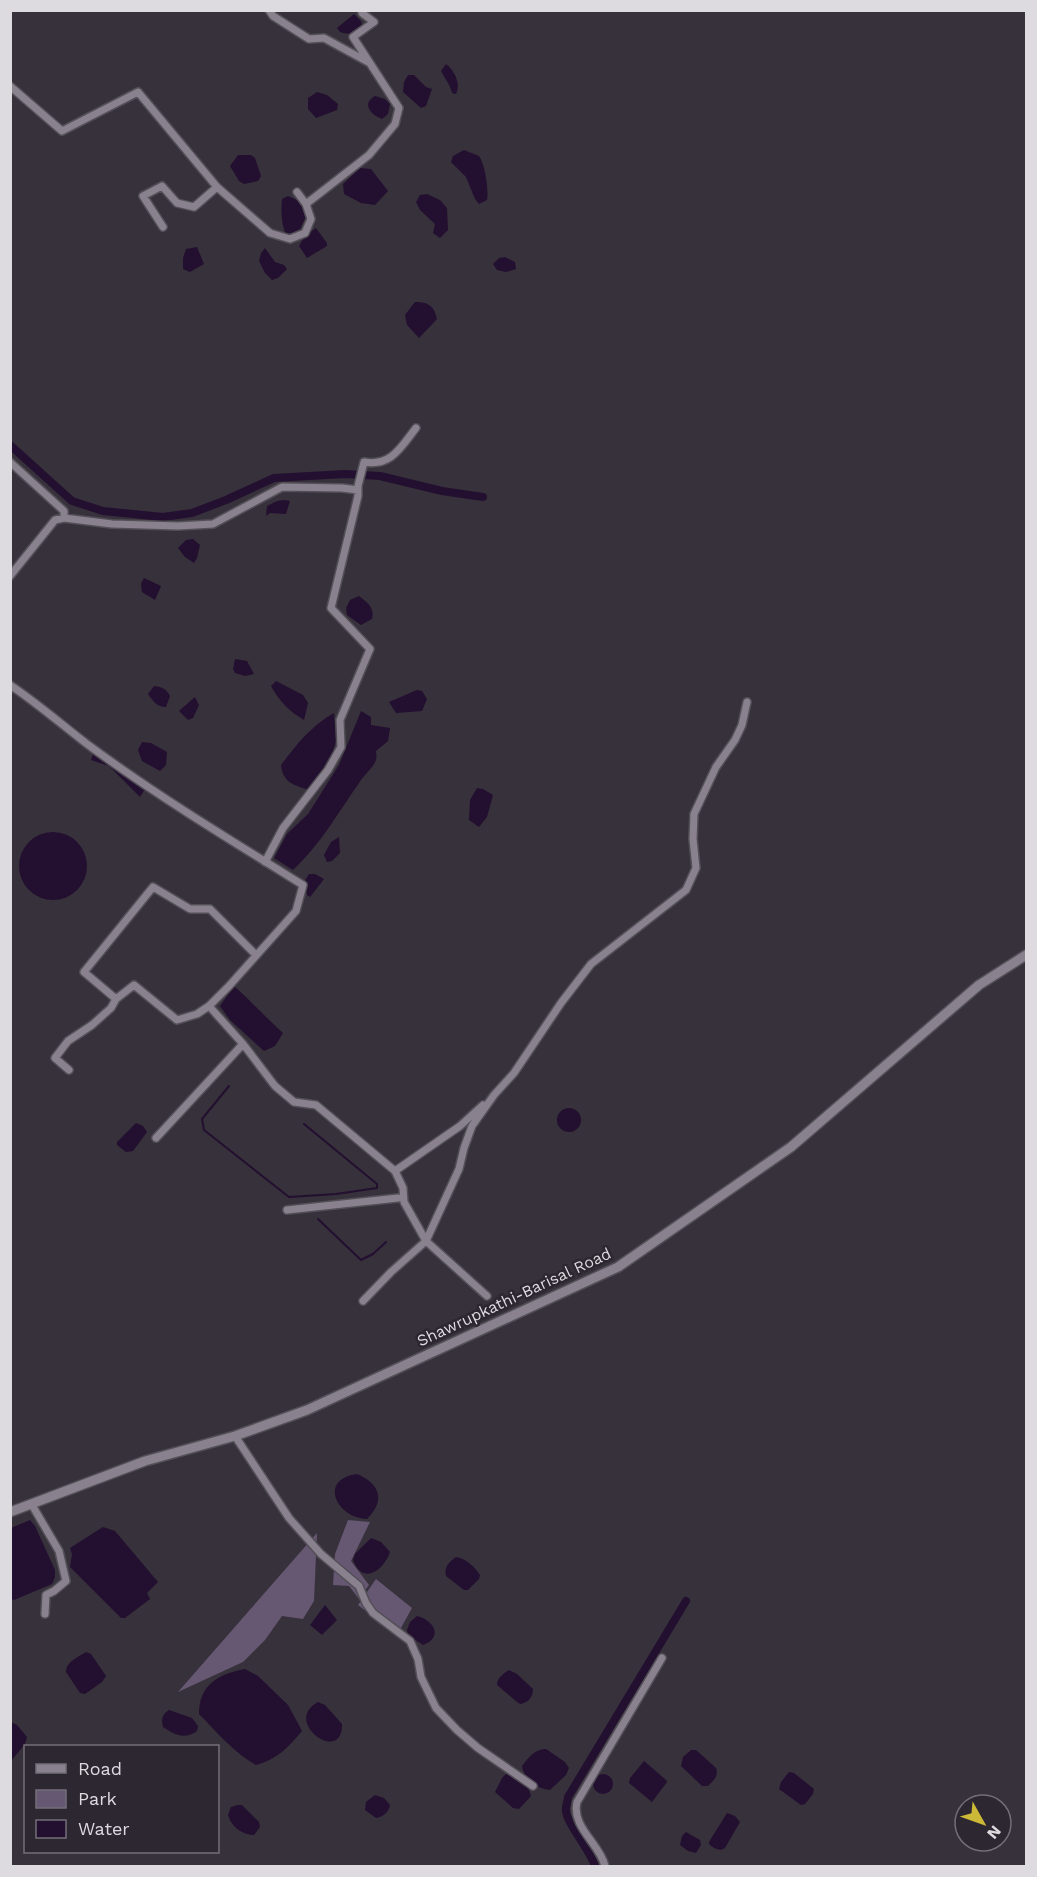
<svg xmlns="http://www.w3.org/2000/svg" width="1037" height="1877" viewBox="0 0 1037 1877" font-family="'Work Sans',sans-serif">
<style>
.green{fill:#665772}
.water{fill:#230f30}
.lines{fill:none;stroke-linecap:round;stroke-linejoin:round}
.stream{stroke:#230f30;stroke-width:2}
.canal{stroke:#230f30;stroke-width:8}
.street-casing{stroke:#534f57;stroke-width:10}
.secondary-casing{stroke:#534f57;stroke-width:12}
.street{stroke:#89828e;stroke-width:7}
.secondary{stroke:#89828e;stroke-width:9}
.labels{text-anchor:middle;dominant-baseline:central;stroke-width:5;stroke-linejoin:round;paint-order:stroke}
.street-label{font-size:16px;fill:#dddae0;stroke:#2d2731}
</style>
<rect width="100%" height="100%" fill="#37313b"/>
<!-- green -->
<path class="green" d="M348,1520L370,1522L351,1561L369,1585L359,1599L349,1586L333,1585L335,1554Z
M317,1533L314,1601L303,1619L282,1616L265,1640L243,1662L178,1692Z
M376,1579L412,1608L397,1635L358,1605Z"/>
<!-- water -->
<path class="water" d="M354,14L361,21L362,25C355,34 350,35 340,32L337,28Z
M446,64C455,71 461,84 456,94L452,93C450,84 445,79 441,71Z
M408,75H414L426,87L432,89L426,106L421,108L403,92L404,82Z
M317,92L327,95L338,104L337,110L316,118L308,109V98Z
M375,96L385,99L390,104L388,114L382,119C371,115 361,104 375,96Z
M464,150L479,156C485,164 489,191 487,200L479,204L475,199L466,177L451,162L453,156Z
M238,155H251L255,158L261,176L258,181L244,184L239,181L230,166Z
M360,168L371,169L388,191L375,205L361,203L344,194L343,184Z
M427,194L440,200L447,208L448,230L440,238L433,233L435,224L420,210L416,202L420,195Z
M288,196L299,201L306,216L299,232L286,235C281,223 281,211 282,199Z
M316,228L327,243V246L307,258L299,246L305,236Z
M197,247L204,264L190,272L183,269V258L186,249Z
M265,248L275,262L284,265L287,269L278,278L272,280L265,273L259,261L261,253Z
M505,257L515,262L516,269L506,272L497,270L493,264L499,258Z
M415,302C429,302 434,306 437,319L419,338L407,325L405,315Z
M285,500L290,501L286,514L270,513L266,516L267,506L277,501Z
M193,539L200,545L197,558L194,563L185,557L178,548L186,540Z
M144,578L161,586L155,600L142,592L141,584Z
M359,596C367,602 375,608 372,619L361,625L347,615L346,608L350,600Z
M235,659L247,661L254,674L245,676L235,673L233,669Z
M276,681L303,695L308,703L304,720C290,712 279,701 271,686Z
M154,686C163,687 166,689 170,696L166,707C157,707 153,701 148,694Z
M417,690L422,691L427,699L422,711L396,713L389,702Z
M195,697L199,705L193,718L188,720L179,711Z
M361,711L371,717V725L390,728L388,741L376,751C376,754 377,757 376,760C373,768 363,776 359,783C338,813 320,845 293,870L274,858L287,834L308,814L339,765Z
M334,713L336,741L330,761L309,790C294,785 283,783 281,765C296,745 312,725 334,713Z
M142,742L151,743L167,752L166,765L160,771L142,761L138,750Z
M93,754L101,757L140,784L145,789L140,797L109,766L91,760Z
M477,788L483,789L493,795L487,817L479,827L469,820L470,800Z
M19 866a34 34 0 1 1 68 0a34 34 0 1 1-68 0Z
M339,837L340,853L332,861L327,862L324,855L331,842Z
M309,874H315L324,879L310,897L307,895L304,882Z
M234,986C251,1001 266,1018 283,1033L275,1046L264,1051L230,1020L220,1006Z
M557 1120a12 12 0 1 1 24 0a12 12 0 1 1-24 0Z
M136,1123L143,1126L147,1132L133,1151L126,1152L117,1145V1142Z
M357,1474C381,1484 385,1501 367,1519C336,1518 318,1479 357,1474Z
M30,1520L35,1526L55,1570V1577L52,1584L14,1600L11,1599V1528Z
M103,1527L115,1531L158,1582L147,1593L150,1599L125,1618H121L70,1567L72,1554L70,1548Z
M371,1538L381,1542L390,1552C384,1570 363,1586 353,1560L355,1554Z
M456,1557C465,1558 475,1567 480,1575L479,1579L468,1590H464L446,1576C444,1567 449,1562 456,1557Z
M325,1605L337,1620L322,1635L310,1625Z
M417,1616C435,1621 443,1637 423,1645L408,1635L407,1630L410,1622Z
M86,1652L91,1654L106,1676L102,1682L85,1694L80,1693L66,1672C66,1662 78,1657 86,1652Z
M245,1669L258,1676L288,1705L302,1731C289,1747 276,1760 256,1765C234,1753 217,1732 199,1714C199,1685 218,1674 245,1669Z
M509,1670L517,1674L533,1689C533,1697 528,1703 520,1704L517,1702L497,1685C497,1678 503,1674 509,1670Z
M318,1702L325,1705L342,1724C343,1766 281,1722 318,1702Z
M169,1710L192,1718L198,1726L197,1731C184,1740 175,1735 163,1727C161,1719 162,1715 169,1710Z
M11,1722L17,1725L27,1737L25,1744L11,1761Z
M546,1749L565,1762L569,1768L566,1775L550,1790C537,1789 524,1779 522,1766C529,1757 535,1749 546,1749Z
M691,1750H696L716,1768C719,1776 713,1781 708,1786H702L681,1766L683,1757Z
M644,1761L666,1780L667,1782L652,1802L629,1783L630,1778Z
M789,1772L794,1773L814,1789L813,1794L805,1804L801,1805L779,1789L781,1782Z
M506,1774C517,1777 529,1785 531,1796L519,1809L513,1808L495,1792L502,1778Z
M593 1784a10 10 0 1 1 20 0a10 10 0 1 1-20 0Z
M375,1795L384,1798L390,1805C389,1812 383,1817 376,1818L365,1810L366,1802Z
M238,1805H242L259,1822L260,1827L254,1835C242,1835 231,1826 228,1815L231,1807Z
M727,1813L735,1816L740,1822L725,1848C720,1852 713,1848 709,1844V1842Z
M686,1832L700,1840L701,1845L696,1853L688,1851L680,1845L682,1836Z"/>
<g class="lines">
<!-- stream -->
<path class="stream" d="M229,1086L202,1119L204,1130L289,1197L336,1194L377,1188V1184L304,1124
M318,1219L361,1260L373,1254L386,1242"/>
<!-- canal -->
<path class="canal" d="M10,445L72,501L103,511L163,517L192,513L226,500L274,478L345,474L380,476L442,491L483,497
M595,1866C590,1850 567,1824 566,1811C565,1807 568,1801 568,1797L686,1601"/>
<defs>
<path id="street" d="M269,10L273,16L309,39L324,38L368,62
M10,86L62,131L138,92L217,187L270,233L290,239L305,233L311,219L306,204L297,192
M306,204L369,155L395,124L399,108L353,37L374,22L362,13V10
M163,227L143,196L162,186L177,203L194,207L217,187
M10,462L64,511V518
M10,576L55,520L64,518L112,524L178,526L213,524L282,487L342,488L358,490
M10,685C37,703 61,724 87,744C156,795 230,840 303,885L296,911L229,986L209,1006L243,1044L275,1086L294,1102L316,1105L395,1171L403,1188L404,1202L426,1241L391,1272L363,1301
M265,862L283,828L328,770L341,747L340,720L370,649L331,608L358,496V486L364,462C391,467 401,447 416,428
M116,999L84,972L153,887L190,909H210L256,955
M69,1070L55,1058L68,1041L92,1025L111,1008L116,999L134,985L177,1020L197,1014L209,1006
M156,1138L243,1044
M395,1171L460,1126L483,1105
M287,1210L398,1198
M487,1296L426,1241L459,1169L464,1148L472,1126L494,1095L514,1073L561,1003L591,964L686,890L696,868L693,839L694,814L716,767L735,740L742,725L747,702
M235,1436L289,1518L321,1554L359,1586L366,1603L373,1613L410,1641L418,1659L421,1677L436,1708L457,1730L478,1748L533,1786
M32,1505L59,1551L66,1581L54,1591L46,1595L45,1614
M605,1866C600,1844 571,1827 577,1802L662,1658"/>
<path id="secondary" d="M10,1512L145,1461L235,1436L307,1410L618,1267L791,1147L979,985L1026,955"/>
</defs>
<!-- street casing -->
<use href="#street" class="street-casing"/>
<!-- secondary casing -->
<use href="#secondary" class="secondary-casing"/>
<!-- street -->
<use href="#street" class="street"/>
<!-- secondary -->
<use href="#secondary" class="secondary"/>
</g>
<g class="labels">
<!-- street labels -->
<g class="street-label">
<text transform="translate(514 1297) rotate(-25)">Shawrupkathi-Barisal Road</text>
</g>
</g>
<!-- border -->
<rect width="1037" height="1877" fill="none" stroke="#dddae0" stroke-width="24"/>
<!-- legend -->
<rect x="24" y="1745" width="195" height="108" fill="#2d2731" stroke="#736f77" stroke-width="1.5"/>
<rect x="36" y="1764" width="30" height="9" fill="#89828e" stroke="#736f77" stroke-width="1.5"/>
<text x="78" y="1775" font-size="18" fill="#dddae0">Road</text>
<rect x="36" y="1790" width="30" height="18" fill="#665772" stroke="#736f77" stroke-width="1.5"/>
<text x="78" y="1805" font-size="18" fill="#dddae0">Park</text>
<rect x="36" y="1820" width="30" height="18" fill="#230f30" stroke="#736f77" stroke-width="1.5"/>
<text x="78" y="1835" font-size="18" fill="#dddae0">Water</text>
<!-- north arrow -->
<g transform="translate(983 1823) rotate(130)"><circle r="28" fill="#2d2731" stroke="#736f77" stroke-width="1.5"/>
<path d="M0-4.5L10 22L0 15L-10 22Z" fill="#cdb938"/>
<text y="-9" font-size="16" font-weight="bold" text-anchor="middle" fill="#dddae0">N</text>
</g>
</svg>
